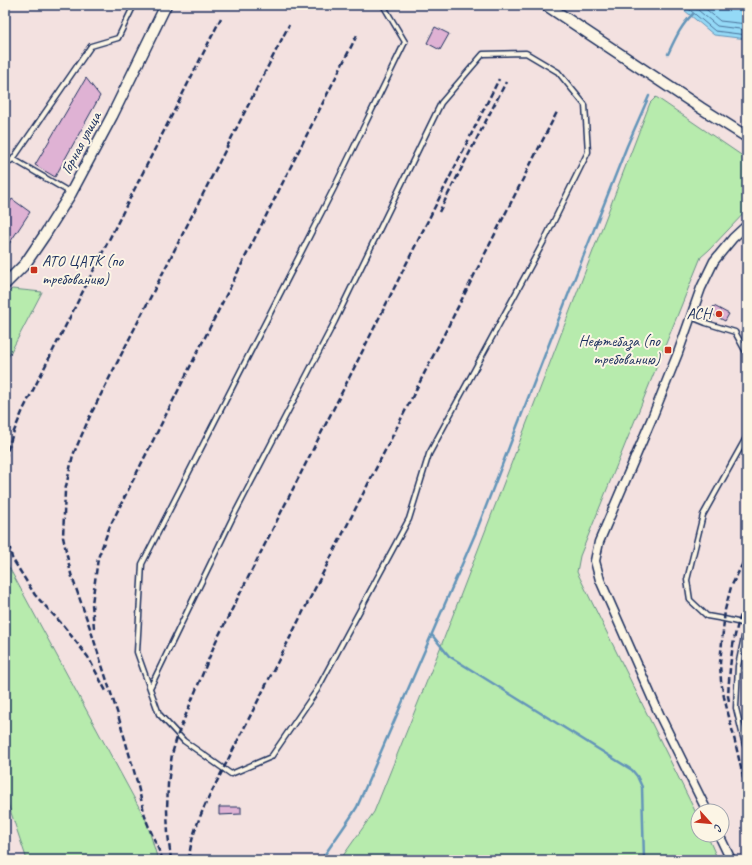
<svg xmlns="http://www.w3.org/2000/svg" width="752" height="865" viewBox="0 0 752 865" font-family="Caveat,sans-serif">
<style>
.built{fill:#f3e1e0;fill-rule:evenodd}
.green{fill:#b7ebad;stroke:#698d86}
.water{fill:#94d9f6;stroke:#6495b9}
.lines{fill:none;stroke-linecap:round;stroke-linejoin:round}
.shore{stroke:#4b739b;stroke-width:1}
.stream{stroke:#6495b9;stroke-width:2.5}
.building{fill:#dfb2d4;stroke:#1b2f5e}
.service-casing{stroke:#1b2f5e;stroke-width:7}
.minor-casing{stroke:#1b2f5e;stroke-width:11}
.tertiary-casing{stroke:#1b2f5e;stroke-width:13}
.service{stroke:#fcf5e5;stroke-width:4}
.minor{stroke:#fcf5e5;stroke-width:8}
.tertiary{stroke:#fcf5e5;stroke-width:10}
.rail{stroke:#1b2f5e;stroke-width:2.5;stroke-dasharray:6 3;stroke-linecap:butt}
.poi-dot{fill:#c8321e;stroke:#fcf5e5;stroke-width:1.5}
.labels{text-anchor:middle;dominant-baseline:central;stroke-width:4;stroke-linejoin:round;paint-order:stroke}
.street-label{font-size:16px;fill:#1b2f5e;stroke:#fcf5e5}
.poi-label{font-size:16px;fill:#1b2f5e;stroke:#fcf5e5;text-anchor:end}
</style>
<rect width="100%" height="100%" fill="#fcf5e5"/>
<filter id="ink" filterUnits="userSpaceOnUse"><feTurbulence type="fractalNoise" baseFrequency=".025" numOctaves="2"/><feDisplacementMap in="SourceGraphic" scale="8" xChannelSelector="R" yChannelSelector="G"/><feConvolveMatrix kernelMatrix="1 2 1 2 8 2 1 2 1" color-interpolation-filters="sRGB"/></filter>
<g filter="url(#ink)">
<!-- built -->
<path class="built" d="M5,5H747V860H5ZM698,811H722V835H698Z"/>
<!-- green -->
<path class="green" d="M656,97L747,159V210L709,250L701,257L580,556L577,572L698,817V835H707L718,860H340L374,812L441,646L650,103Z
M12,289L42,292L5,363V296Z
M5,560L146,820L158,860H27L5,795Z"/>
<!-- water -->
<path class="water" d="M678,5H747V39L714,35Z"/>
<g class="lines">
<!-- shore -->
<path class="shore" d="M684,5L715,31L747,35
M692,5L717,26L747,30
M701,5L720,21L747,24"/>
<!-- stream -->
<path class="stream" d="M668,54C675,39 681,25 693,14
M432,635L449,656L632,770L637,776L642,787L644,860
M5,850L8,860
M321,860L350,818L357,807L476,532L570,290L627,146L649,96"/>
</g>
<!-- building -->
<path class="building" d="M435,27L449,34L440,50L427,43Z
M86,78L100,96L55,177L35,165Z
M12,199L30,212L5,250V210Z
M714,306L729,314L725,321L710,313Z
M219,807H241V814L219,815Z"/>
<g class="lines">
<defs>
<path id="service" d="M13,159L91,46L118,38L134,5
M5,165L13,159L71,193
M691,317L706,323L735,332L747,354
M747,436L703,515L687,580L690,600L707,616L724,619L746,624L747,625
M747,623L738,666L736,708L745,745L747,748
M150,688L232,519L335,321L441,103L483,54L526,53L558,72L585,105L588,152L544,241L429,454L409,519L317,690L271,757L231,774L184,741L159,714L137,652L142,564L334,188L405,42L383,5"/>
<path id="minor" d="M707,811L660,716L600,580L595,561L599,542L652,418L678,353L701,288L714,261L733,238L747,225
M719,835L731,860"/>
<path id="tertiary" d="M546,5L701,108L747,137
M5,284L25,264L44,236L71,193L112,116L166,5"/>
</defs>
<!-- service casing -->
<use href="#service" class="service-casing"/>
<!-- minor casing -->
<use href="#minor" class="minor-casing"/>
<!-- tertiary casing -->
<use href="#tertiary" class="tertiary-casing"/>
<!-- service -->
<use href="#service" class="service"/>
<!-- minor -->
<use href="#minor" class="minor"/>
<!-- tertiary -->
<use href="#tertiary" class="tertiary"/>
<!-- rail -->
<path class="rail" d="M439,212L506,82
M5,459L12,436L23,410L221,18
M5,527L12,558L35,595L62,624L88,657L106,691
M747,555L731,587L725,610L720,663L721,681L724,697L733,733L747,794
M94,628L92,604L98,558L110,526L358,33
M729,701L728,696C730,664 732,631 747,601
M163,860L146,820L136,778L118,715L90,628L71,574L63,537L65,491L73,455L90,416L289,25
M171,860L168,834L167,810L168,784L172,754L178,734L216,641L344,388L499,79
M189,860C190,840 198,821 206,803L557,112"/>
</g>
</g>
<!-- markers -->
<g class="poi-dot">
<rect x="30" y="266" width="8" height="8" rx="2"/>
<circle cx="719" cy="314" r="4"/>
<rect x="664" y="346" width="8" height="8" rx="2"/>
</g>
<g class="labels">
<!-- street labels -->
<g class="street-label">
<text transform="translate(81 143) rotate(-62)">Горная улица</text>
</g>
<!-- poi labels -->
<g class="poi-label">
<text x="42" y="261" text-anchor="start">АТО ЦАТК (по<tspan x="42" dy="18">требованию)</tspan></text>
<text x="711" y="314">АСН</text>
<text x="660" y="341">Нефтебаза (по<tspan x="660" dy="18">требованию)</tspan></text>
</g>
</g>
<!-- margin -->
<rect width="752" height="865" fill="none" stroke="#fcf5e5" stroke-width="20"/>
<rect x="10" y="10" width="732" height="845" fill="none" stroke="#1b2f5e" stroke-width="1.5" filter="url(#ink)"/>
<!-- north arrow -->
<g transform="translate(710 823) rotate(117)"><circle r="19" fill="#fcf5e5" stroke="#a2a6af"/>
<path d="M0-3L7 15L0 10L-7 15Z" fill="#c8321e"/>
<text y="-6" font-size="11" font-weight="bold" text-anchor="middle" fill="#1b2f5e">С</text>
</g>
</svg>
